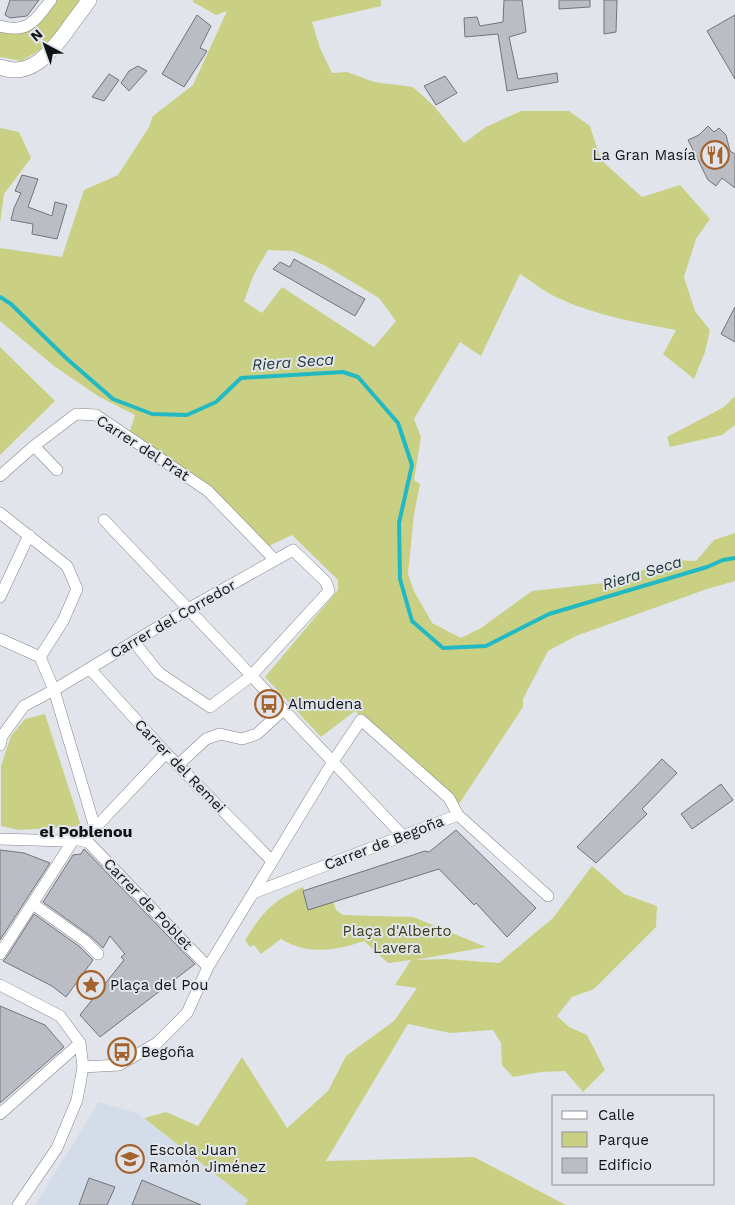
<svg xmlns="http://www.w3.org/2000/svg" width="735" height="1205" viewBox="0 0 735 1205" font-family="'Work Sans',sans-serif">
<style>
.built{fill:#d4dce9}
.green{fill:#c9d083;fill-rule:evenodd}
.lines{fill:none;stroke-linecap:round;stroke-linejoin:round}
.stream{stroke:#23b9c3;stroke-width:4}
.building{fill:#babec4;stroke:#71757b}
.minor-casing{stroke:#82858c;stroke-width:12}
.major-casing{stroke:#82858c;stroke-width:16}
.minor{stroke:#fff;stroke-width:11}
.major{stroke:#fff;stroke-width:15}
.labels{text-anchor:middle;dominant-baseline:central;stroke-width:4;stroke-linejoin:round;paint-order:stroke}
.poi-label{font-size:15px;fill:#111214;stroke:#e1e5eb;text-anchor:start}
.street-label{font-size:15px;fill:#111214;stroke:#e1e5eb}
.park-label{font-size:15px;fill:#3a3d16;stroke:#e1e5eb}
.water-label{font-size:16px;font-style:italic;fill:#233a3c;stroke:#e1e5eb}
.neighbourhood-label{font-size:16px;font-weight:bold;fill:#111214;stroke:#e1e5eb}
</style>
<rect width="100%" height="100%" fill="#e1e5eb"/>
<!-- built -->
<path class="built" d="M99,1102L137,1113L248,1200L245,1205H35Z"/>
<!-- green -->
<path class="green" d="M51,0H83L49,45L21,61L0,57V26L32,24Z
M193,0H381V6L312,22L320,48L332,73L347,72L374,82L413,87L434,106L464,143L486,127L521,111H569L590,126L601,160L642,197L680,185L710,219L696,239L684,277L695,311L710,330L705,352L694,379L663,354L676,330C638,323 590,314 556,297C544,292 532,281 520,274L481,356L460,342L414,419L421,437L414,480L420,484L414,514L408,574L414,591L432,623L461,638L481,628L532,591L604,583L674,560L696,561L714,540L735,533V581L707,589L576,636L548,651L523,699V707L459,804L355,711L321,737L265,677L338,590V580L292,535L269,546L220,497L172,460L130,431L135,415L98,396L54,366L0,321V248L62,257L84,190L118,175L149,127L153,116L193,85L227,11L216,15L193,2ZM268,250L293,251L324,265L379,298L396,321L374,347L282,287L262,313L244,301L254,274Z
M0,128L19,132L31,158L4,194L0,224Z
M0,347L55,401L0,455Z
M735,396V425L722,435L670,447L667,437L724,407Z
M45,714L81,826L19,830L1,826V766L11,736L25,719Z
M592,866L624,894L657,906L656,927L594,989L572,997L557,1016L569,1027L587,1035L605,1070L583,1092L565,1071L541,1072L513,1077L502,1065L501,1043L493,1030L450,1033L408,1024L326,1161L474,1157L566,1205H245L248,1200L144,1118L166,1112L198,1126L242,1057L287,1128L328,1091L346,1056L394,1021L417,988L395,985L411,960L388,963L364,941C336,951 307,955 281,939L261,954L254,945L250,947L245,940C264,911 271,902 303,887L310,907L333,901L336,910L343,915L413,917L486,947L415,960L444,959L499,963L553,918Z"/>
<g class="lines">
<!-- stream -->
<path class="stream" d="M0,297L11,304L66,358L113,399L152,414L187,415L216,402L241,378L343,372L358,377L398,423L412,465L399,523L400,579L412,621L443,648L486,646L549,614L707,567L723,560L735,558"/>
</g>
<!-- building -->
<path class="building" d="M10,0H39L27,16L10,18L5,15Z
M504,0H522L526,32L509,37L518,79L557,73L558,82L507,91L498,34L465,37L464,18L477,17L480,26L503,22Z
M559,0H590V7L559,9Z
M604,0H617L616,32L604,34Z
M197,15L211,26L200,48L207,51L184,87L162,74Z
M735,15V79L707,31Z
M138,66L147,71L129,91L121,83L129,71Z
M109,74L119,80L104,101L92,97Z
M445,76L457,93L436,105L424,86Z
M708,126L714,132L719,128L726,135L730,151L735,154V188L722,178L716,186L708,180L688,140L699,135Z
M22,175L38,179L28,207L52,216L55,202L67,205L57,239L32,234L33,224L11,220L14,208L21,193L15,191Z
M294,259L365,299L355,316L273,269L280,262L290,267Z
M735,307V342L721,334Z
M662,759L677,773L642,809L647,814L596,863L577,847Z
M721,784L733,800L692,829L681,814Z
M456,830L536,908L507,937L476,903L474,905L439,869L308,910L303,891L425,851L429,852Z
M84,849L195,964L100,1037L80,1015L124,960L121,957L125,954L110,936L103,948L89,935L43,902L73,855L81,854Z
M0,850L24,853L50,863L0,940Z
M34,914L80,947L93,960L66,997L52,986L3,961L6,958Z
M0,1006L45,1025L64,1047L0,1103Z
M89,1178L115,1187L107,1205H79Z
M142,1180L201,1205H132Z"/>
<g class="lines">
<defs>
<path id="minor" d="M0,26C29,34 35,20 51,0
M34,446L57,470
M0,476L34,446L76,414L96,415L208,491L275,560
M0,513L67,566L77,589L63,621L40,657
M104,520L404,837
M0,597L29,535
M0,639L40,657
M40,657L54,690L95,828L166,753
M90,669L166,753L272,861
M0,745L2,736L24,706L54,690L188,609L293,550L326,582L329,591L251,676L210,707L159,673L134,642
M178,765L206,739L220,734L242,739L257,734L283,710
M0,839L65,841L74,839L88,842L208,967
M253,893L458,815L548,896
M33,904L85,941L98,954
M0,954L74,839
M0,985L60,1016L80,1043L83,1067L77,1100L57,1148L18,1205
M83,1067L119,1065L157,1043L187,1013L208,967L332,763L361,720L449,798L458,815
M0,1114L80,1043"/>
<path id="major" d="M0,67C30,79 50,53 66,32C73,21 82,11 89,0"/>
</defs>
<!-- minor casing -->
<use href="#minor" class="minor-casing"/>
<!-- major casing -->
<use href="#major" class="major-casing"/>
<!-- minor -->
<use href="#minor" class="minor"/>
<!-- major -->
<use href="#major" class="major"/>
</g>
<!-- icons -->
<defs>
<symbol id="restaurant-ring" viewBox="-11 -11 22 22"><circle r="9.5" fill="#e1e5eb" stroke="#a4632d" stroke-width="1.5"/><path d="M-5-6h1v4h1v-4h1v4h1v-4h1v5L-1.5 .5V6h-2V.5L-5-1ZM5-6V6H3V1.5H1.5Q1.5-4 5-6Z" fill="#a4632d"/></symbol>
<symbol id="bus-ring" viewBox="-11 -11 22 22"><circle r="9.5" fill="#e1e5eb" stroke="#a4632d" stroke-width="1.5"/><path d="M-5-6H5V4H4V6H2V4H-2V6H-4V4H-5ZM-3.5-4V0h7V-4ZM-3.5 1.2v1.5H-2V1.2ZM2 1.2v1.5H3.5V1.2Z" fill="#a4632d"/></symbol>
<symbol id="sight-ring" viewBox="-11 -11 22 22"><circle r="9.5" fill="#e1e5eb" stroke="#a4632d" stroke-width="1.5"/><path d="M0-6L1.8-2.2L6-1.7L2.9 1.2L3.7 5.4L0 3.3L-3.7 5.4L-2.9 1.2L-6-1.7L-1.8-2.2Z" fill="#a4632d"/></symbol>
<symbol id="school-ring" viewBox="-11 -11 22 22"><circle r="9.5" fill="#e1e5eb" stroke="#a4632d" stroke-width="1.5"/><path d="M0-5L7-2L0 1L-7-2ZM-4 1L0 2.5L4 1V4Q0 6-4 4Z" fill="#a4632d"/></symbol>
</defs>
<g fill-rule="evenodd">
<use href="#restaurant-ring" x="699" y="139" width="32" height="32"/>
<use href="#bus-ring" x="253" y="688" width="32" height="32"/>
<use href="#sight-ring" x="75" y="969" width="32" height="32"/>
<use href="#bus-ring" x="106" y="1036" width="32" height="32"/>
<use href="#school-ring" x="114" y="1143" width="32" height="32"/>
</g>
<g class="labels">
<!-- poi labels -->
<g class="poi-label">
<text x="696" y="155" text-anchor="end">La Gran Masía</text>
<text x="288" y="704">Almudena</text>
<text x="110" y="985">Plaça del Pou</text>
<text x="141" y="1052">Begoña</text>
<text x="149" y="1150">Escola Juan<tspan x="149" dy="17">Ramón Jiménez</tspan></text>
</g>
<!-- street labels -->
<g class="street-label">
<text transform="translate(143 448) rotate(33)">Carrer del Prat</text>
<text transform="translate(173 619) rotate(-30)">Carrer del Corredor</text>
<text transform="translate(180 766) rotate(46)">Carrer del Remei</text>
<text transform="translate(384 843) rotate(-21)">Carrer de Begoña</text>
<text transform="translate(148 904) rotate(46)">Carrer de Poblet</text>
</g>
<!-- park labels -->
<g class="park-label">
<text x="397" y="931">Plaça d'Alberto<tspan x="397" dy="17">Lavera</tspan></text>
</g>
<!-- water labels -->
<g class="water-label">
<text transform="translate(293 362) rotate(-4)">Riera Seca</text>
<text transform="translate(642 573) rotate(-17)">Riera Seca</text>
</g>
<!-- neighbourhood labels -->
<g class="neighbourhood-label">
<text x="86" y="831">el Poblenou</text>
</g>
</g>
<!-- legend -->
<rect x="552" y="1095" width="162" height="90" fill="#e1e5eb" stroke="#8e9195"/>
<rect x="562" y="1111" width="25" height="8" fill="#ffffff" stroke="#8e9195"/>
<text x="598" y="1120" font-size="15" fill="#111214">Calle</text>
<rect x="562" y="1132" width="25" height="15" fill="#c9d083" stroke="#8e9195"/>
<text x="598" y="1145" font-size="15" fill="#111214">Parque</text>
<rect x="562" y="1158" width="25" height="15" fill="#babec4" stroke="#8e9195"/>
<text x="598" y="1170" font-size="15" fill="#111214">Edificio</text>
<!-- north arrow -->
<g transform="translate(45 45) rotate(319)" stroke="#e1e5eb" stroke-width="4" paint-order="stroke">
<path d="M0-4L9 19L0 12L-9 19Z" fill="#111214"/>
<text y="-8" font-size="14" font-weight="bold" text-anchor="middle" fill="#111214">N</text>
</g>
</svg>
